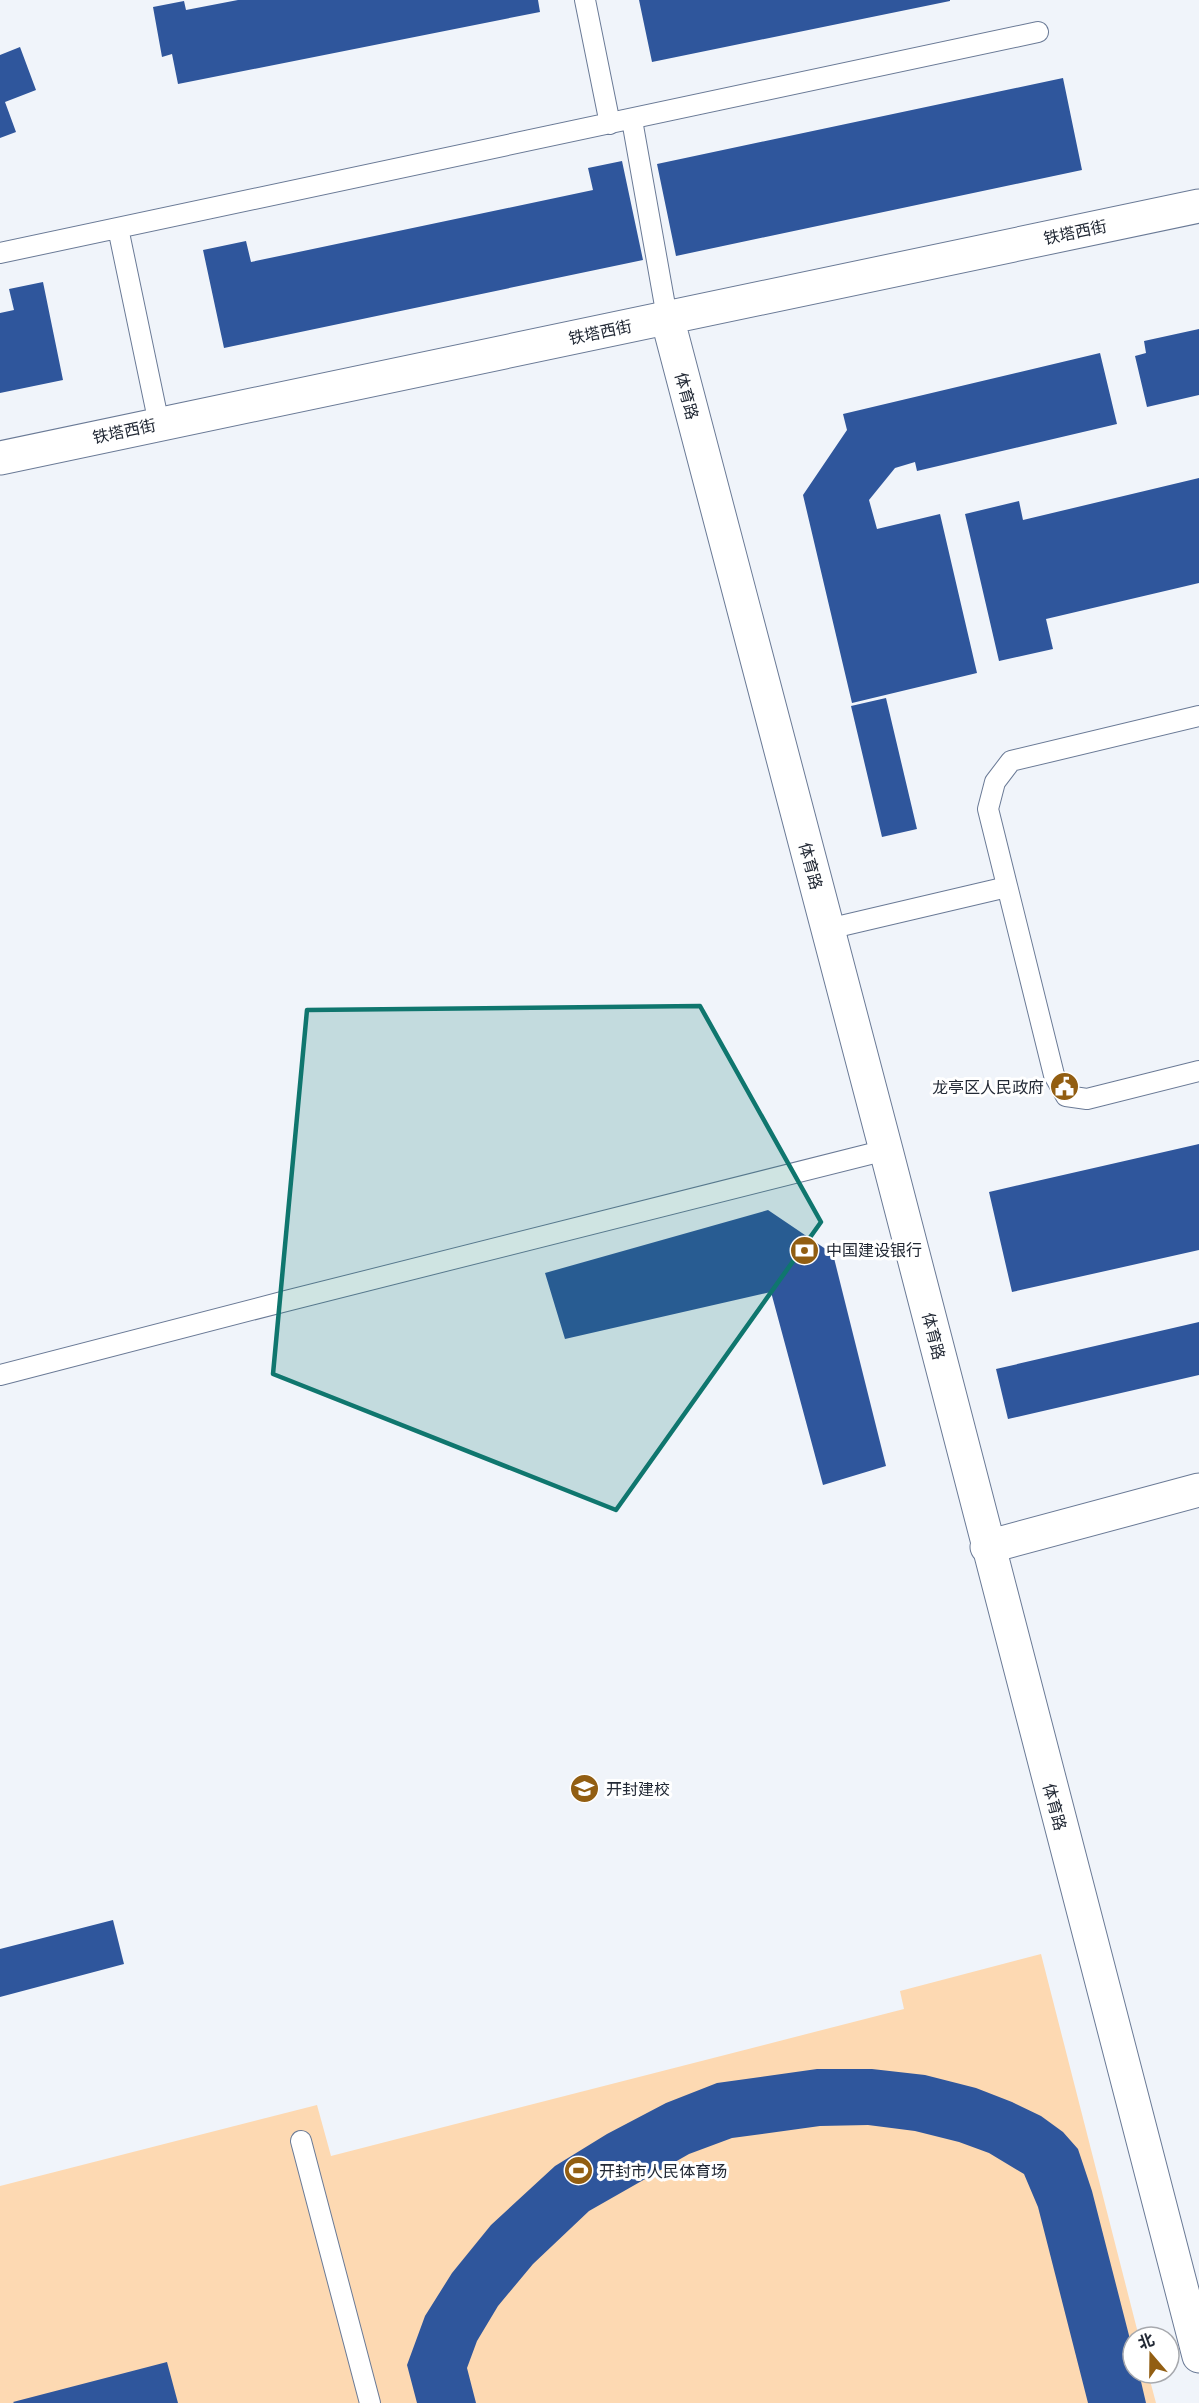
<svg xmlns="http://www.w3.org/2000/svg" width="1199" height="2403" viewBox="0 0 1199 2403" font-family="'Archivo Narrow','Noto Sans SC',sans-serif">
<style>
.green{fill:#fdd9b2}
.building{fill:#2f569c}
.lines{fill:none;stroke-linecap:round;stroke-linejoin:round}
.service-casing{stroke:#6a7a96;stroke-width:22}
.minor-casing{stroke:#6a7a96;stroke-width:35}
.service{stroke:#fff;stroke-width:20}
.minor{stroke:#fff;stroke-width:33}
.marked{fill:#0f766e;fill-opacity:0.2;stroke:#0f766e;stroke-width:4.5;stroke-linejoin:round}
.labels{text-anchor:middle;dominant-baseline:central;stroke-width:6;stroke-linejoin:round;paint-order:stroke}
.street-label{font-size:16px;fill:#222935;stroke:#fff}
.poi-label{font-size:16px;fill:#222935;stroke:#fff;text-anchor:start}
</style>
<rect width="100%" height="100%" fill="#f0f4fa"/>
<!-- green -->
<path class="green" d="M1041,1954L1139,2337H1133V2373H1148L1156,2403H0V2186L317,2105L331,2156L904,2009L900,1991Z"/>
<!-- building -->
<path class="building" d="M238,0H538L540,12L178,84L172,54L162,57L153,7L184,1L186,10Z
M639,0H950V1L652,62Z
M20,47L36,90L5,102L16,132L0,138V55Z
M1063,78L1082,170L676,256L657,164Z
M622,161L643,260L224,348L203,250L246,241L251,262L593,190L588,168Z
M43,282L63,380L0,393V313L14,310L9,289Z
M1199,329V395L1147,407L1135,356L1146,353L1144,341Z
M1100,353L1117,424L917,471L915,462L895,468L869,500L877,529L940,514L977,673L852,703L803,495L847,430L843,414Z
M1199,478V583L1046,619L1053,649L999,661L965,514L1019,501L1023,520Z
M886,698L917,829L882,837L851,706Z
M1199,1144V1250L1012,1292L989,1192Z
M768,1210L833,1254L886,1466L823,1485L771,1292L565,1339L545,1273Z
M1199,1322V1375L1008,1419L996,1369Z
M113,1920L124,1964L0,1997V1949Z
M817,2069H872L925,2075L976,2088L1012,2102L1041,2116L1063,2132L1078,2149L1092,2191L1133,2351V2373H1139L1146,2403H1088L1038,2207L1024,2174L989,2153L959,2142L915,2131L868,2125L820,2126L732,2138L689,2154L589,2211L533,2264L498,2306L477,2341L467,2368L476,2403H417L407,2365L425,2316L452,2273L491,2225L555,2166L607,2134L666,2103L717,2083Z
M167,2362L178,2403H14L13,2402Z"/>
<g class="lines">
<defs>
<path id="service" d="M585,0L610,124
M632,120L667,317
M118,228L159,424
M0,253L1038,32
M1199,716L1011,761L995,782L988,809L1054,1075L1066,1096L1087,1099L1199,1071
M828,929L1007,887
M0,1375L286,1301L886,1150
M301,2141L370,2403"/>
<path id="minor" d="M667,317L886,1150L1199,2356
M0,458L1199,206
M987,1547L1199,1490"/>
</defs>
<!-- service casing -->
<use href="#service" class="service-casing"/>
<!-- minor casing -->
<use href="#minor" class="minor-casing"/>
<!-- service -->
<use href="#service" class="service"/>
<!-- minor -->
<use href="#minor" class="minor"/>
</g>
<!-- marked area -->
<path class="marked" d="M700,1006L821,1222L616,1510L273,1374L307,1010Z"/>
<!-- icons -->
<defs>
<symbol id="civic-disc" viewBox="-11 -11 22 22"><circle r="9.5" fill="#925e12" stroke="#fff"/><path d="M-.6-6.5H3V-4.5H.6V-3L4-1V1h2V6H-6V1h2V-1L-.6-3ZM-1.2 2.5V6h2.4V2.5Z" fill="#fff"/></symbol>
<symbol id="bank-disc" viewBox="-11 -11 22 22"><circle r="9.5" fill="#925e12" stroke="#fff"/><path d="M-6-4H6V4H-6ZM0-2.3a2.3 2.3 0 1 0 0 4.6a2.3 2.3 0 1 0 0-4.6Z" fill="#fff"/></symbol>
<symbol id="school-disc" viewBox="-11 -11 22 22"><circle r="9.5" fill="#925e12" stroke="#fff"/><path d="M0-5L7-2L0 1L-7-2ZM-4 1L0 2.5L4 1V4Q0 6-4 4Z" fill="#fff"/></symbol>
<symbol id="stadium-disc" viewBox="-11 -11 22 22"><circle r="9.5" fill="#925e12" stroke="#fff"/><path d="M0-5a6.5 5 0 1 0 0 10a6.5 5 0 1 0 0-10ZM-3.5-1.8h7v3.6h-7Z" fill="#fff"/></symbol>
</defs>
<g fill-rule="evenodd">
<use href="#civic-disc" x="1048" y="1070" width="33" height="33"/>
<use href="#bank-disc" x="788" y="1234" width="33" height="33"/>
<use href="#school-disc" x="568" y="1772" width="33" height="33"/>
<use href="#stadium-disc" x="562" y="2154" width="33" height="33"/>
</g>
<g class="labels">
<!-- street labels -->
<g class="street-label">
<text transform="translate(1075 232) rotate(-12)">铁塔西街</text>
<text transform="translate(600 332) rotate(-12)">铁塔西街</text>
<text transform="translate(687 396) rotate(75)">体育路</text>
<text transform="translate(124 431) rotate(-12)">铁塔西街</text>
<text transform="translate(811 866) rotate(75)">体育路</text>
<text transform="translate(934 1336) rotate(76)">体育路</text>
<text transform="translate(1055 1807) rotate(75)">体育路</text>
</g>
<!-- poi labels -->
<g class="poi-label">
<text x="1044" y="1087" text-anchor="end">龙亭区人民政府</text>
<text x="826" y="1250">中国建设银行</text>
<text x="606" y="1789">开封建校</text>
<text x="599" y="2171">开封市人民体育场</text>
</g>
</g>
<!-- north arrow -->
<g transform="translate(1151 2355) rotate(340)"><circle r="28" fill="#ffffff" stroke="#a7a9ae" stroke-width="1.5"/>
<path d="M0-4.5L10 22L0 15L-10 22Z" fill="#925e12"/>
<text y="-9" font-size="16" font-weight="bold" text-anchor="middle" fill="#222935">北</text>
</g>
</svg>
